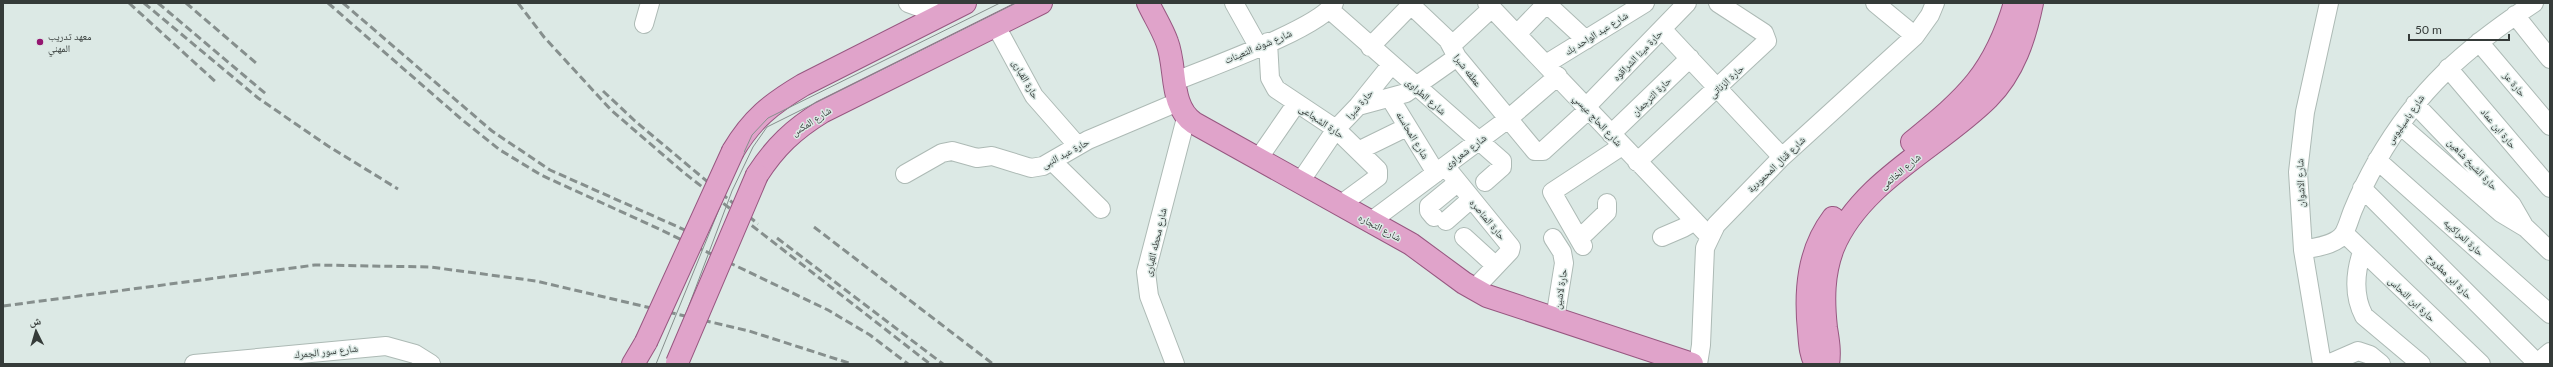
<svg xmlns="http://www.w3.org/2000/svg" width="2553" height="367" viewBox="0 0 2553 367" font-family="Lato,'Noto Naskh Arabic',sans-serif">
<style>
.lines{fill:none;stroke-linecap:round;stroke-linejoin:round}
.minor-casing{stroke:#adbab5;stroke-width:20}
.major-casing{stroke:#975780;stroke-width:24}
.minor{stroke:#fff;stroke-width:18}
.major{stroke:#e0a3ca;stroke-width:22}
.tram{stroke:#868f8d;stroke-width:1}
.rail{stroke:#868f8d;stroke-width:3;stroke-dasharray:8 4;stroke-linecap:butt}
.major-bridge-casing{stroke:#975780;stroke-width:24;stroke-linecap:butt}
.major-bridge{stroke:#e0a3ca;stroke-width:22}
.poi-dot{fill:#941670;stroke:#dce9e5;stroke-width:1.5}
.labels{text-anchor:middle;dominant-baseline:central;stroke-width:3;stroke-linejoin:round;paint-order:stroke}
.street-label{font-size:10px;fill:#353b39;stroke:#dce9e5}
.poi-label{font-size:10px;fill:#353b39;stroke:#dce9e5;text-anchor:start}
</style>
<rect width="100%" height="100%" fill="#dce9e5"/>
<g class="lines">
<defs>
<path id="minor" d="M908,3L941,15
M1234,3L1258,46
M1487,3L1709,236
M1875,3L1915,36
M1547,4L1586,40
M1411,5L1448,40L1457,57L1535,151H1543L1588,110
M1330,10L1502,161V167L1485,182
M2515,15L2550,59
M644,24L650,3
M996,26L1034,96L1077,145
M1662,29L1782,157
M1517,34L1547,3
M1268,42L1270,78L1276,89L1336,129L1378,170V177L1340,205
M2479,42L2550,126
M1451,46L1492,8
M1370,47L1413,3
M1546,64L1645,3
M2448,68L2550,188
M1176,81C1207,68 1320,28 1334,3
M1390,98L1436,173
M2415,104L2512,205L2523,224
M1358,106L1406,93L1457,57
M1586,107L1687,3
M2400,125L2501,213L2526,228L2550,251
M1611,134L1690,58
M1360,150L1407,127
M1258,159L1296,104
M2377,160L2550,314
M1052,161L1101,209
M1637,162L1767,41L1764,33L1718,3
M1445,166L1511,247L1510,251L1474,289
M905,174L942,153L952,151L977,158L992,156L1031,168L1043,166L1088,140L1178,102
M1300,182L1336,129L1358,106L1391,65
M2362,188L2537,363
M1434,217L1429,211V206L1457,183
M1446,221L1471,199
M1370,222L1508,119L1558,76
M2344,233L2481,364
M1464,237L1496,266
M1662,237L1683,228L1695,221
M1553,238L1562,252L1564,263L1555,319
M1579,239L1607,212V203
M1583,246L1552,192L1622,146
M2303,250C2316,247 2337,245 2344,233C2348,226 2350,217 2353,210C2360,193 2368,177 2377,161C2418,89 2466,48 2534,3
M2362,252C2355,273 2353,295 2364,316L2421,364
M194,364L386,346L415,354L431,364
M1175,364L1149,296L1146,272L1186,118
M1698,364L1701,345L1705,248L1716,225L1782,157L1915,36L1930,15L1935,3
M2322,364L2303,250L2298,172L2305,112L2329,3
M2328,364L2358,351L2370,355L2381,364
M2536,364L2550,352"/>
<path id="major" d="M1148,3C1154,16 1162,28 1167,42C1177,68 1169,106 1194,123L1411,244L1464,283L1487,296L1692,364
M1912,142C1967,97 1994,74 2015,3
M733,151C752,119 771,104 803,85L965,3
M757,175C775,147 794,129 822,112L1041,3
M633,364L646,342
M1816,364C1810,354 1810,342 1809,331C1805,291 1808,251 1833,218
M1828,364C1830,352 1828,340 1826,328C1823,300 1823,274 1833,248C1860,182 1940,146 1988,98C2014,72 2025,37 2032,3"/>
</defs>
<!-- minor casing -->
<use href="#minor" class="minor-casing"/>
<!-- major casing -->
<use href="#major" class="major-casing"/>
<!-- minor -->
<use href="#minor" class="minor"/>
<!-- major -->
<use href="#major" class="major"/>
<!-- tram -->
<path class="tram" d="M730,183L752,135L768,118L1000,3
M656,364L722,202
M667,364L732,191L753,147L767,127L1016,3"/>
<!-- rail -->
<path class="rail" d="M129,3L217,83
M144,3L258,98L328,146L398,189
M158,3L266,94
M186,3L256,63
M328,3L460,118L500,150L541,175L659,229L828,310L870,335L908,364
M343,3L492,131L550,170L703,238
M518,3L544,37L611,110L683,172L930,364
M603,91L635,121L758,224
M814,227L993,364
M777,238L943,364
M3,306L315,265L430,267L536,281L749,331L852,364"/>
<defs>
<path id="major-bridge" d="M646,342L733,151
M677,363L757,175"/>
</defs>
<!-- major-bridge casing -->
<use href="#major-bridge" class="major-bridge-casing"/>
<!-- major-bridge -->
<use href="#major-bridge" class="major-bridge"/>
</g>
<!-- markers -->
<circle class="poi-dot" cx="40" cy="42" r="4"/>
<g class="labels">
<!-- street labels -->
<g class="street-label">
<text transform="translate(1596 33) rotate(-32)">شارع عبد الواحد بك</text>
<text transform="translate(1258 46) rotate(-23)">شارع شونه التعينات</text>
<text transform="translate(1637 55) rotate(-46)">حارة مينا الشراقوه</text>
<text transform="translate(1468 70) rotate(52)">عطفه شبرا</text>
<text transform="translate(1026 79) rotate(60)">حارة القبارى</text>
<text transform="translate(1726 81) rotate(-43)">حارة الزناتى</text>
<text transform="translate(2515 84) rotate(50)">حارة عز</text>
<text transform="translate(1426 96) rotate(41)">شارع الطراوى</text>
<text transform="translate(1651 96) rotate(-44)">حارة الترجمان</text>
<text transform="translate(1359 104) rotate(-49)">حارة شبرا</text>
<text transform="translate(2405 119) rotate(-55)">شارع باسيليوس</text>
<text transform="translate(1598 120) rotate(47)">شارع الحاج عيسي</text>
<text transform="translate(811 121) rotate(-33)">شارع المكس</text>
<text transform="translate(1322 121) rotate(34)">حارة الشجاعى</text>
<text transform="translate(2499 128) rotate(50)">حارة ابن عماد</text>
<text transform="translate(1413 135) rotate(59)">شارع المحاسنه</text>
<text transform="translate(1465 151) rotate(-37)">شارع شعراوى</text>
<text transform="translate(1065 153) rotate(-28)">حارة عبد النبى</text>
<text transform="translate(1776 164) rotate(-44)">شارع قنال المحمودية</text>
<text transform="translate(2473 164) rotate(46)">حارة الشيخ شاهين</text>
<text transform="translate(1900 171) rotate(-40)">شارع الخاتمى</text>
<text transform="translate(2300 183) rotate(-92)">شارع الاشوان</text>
<text transform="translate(1488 219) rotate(50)">حارة المناصره</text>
<text transform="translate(1380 227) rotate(28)">شارع التجاره</text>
<text transform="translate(2464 237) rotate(42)">حارة المراكبيه</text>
<text transform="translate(1155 242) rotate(-77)">شارع محطه القبارى</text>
<text transform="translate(2450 276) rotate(45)">حارة ابن مطروح</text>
<text transform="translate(1560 289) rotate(-81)">حارة لاشين</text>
<text transform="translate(2412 299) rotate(43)">حارة ابن النحاس</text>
<text transform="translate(326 351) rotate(-6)">شارع سور الجمرك</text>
</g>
<!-- poi labels -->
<g class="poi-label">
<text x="48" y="36">معهد تدريب<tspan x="48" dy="12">المهني</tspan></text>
</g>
</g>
<!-- border -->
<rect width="2553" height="367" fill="none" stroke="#353b39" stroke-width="8"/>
<!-- north arrow -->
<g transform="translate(36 331) rotate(355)" stroke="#dce9e5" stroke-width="3" paint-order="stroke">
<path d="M0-3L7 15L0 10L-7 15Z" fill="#353b39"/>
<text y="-6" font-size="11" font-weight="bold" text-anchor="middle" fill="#353b39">ش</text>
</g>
<!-- scale -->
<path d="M2409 34v6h100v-6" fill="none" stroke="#353b39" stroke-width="2"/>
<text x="2415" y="34" font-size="12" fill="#353b39" stroke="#dce9e5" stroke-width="3" paint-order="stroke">50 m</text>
</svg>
